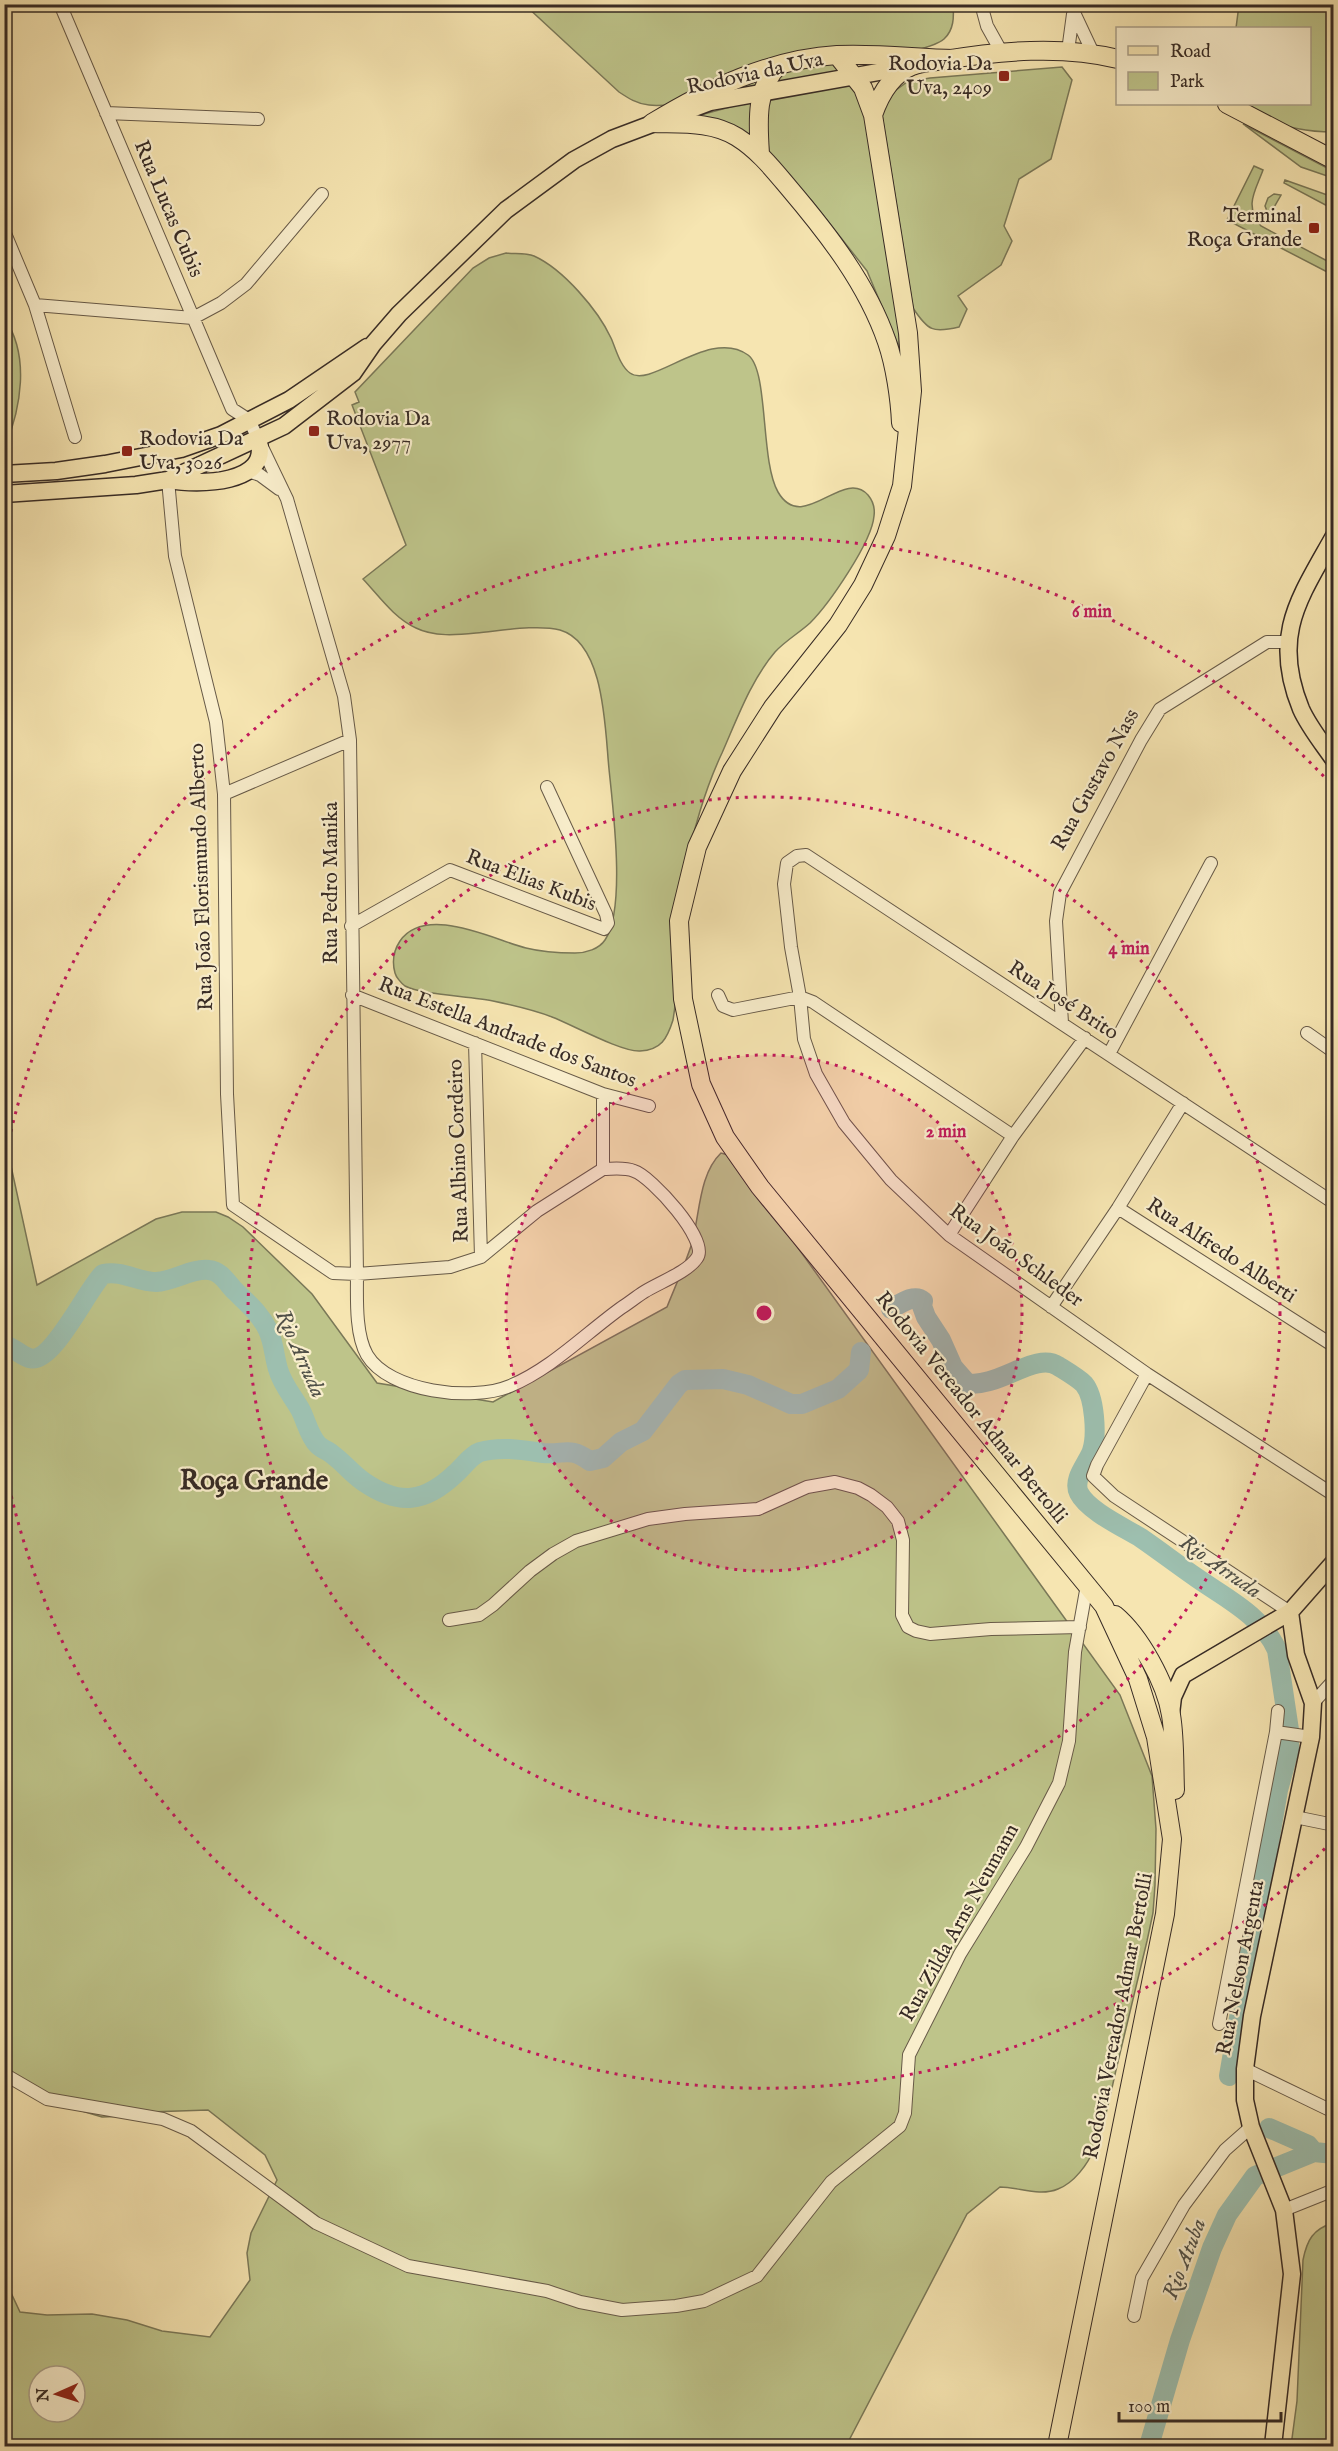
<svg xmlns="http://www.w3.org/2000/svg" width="1338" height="2451" viewBox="0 0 1338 2451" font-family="'IM FELL English',serif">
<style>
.green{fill:#bec48a;stroke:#7a7858;stroke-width:1.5;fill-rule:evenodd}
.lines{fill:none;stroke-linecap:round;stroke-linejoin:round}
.river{stroke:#9dbfaf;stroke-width:20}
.minor-casing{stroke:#675a48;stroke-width:14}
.major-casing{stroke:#372b25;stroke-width:19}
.highway-casing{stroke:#372b25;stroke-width:20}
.minor{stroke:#f9eecc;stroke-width:12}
.major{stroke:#f6e5b1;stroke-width:16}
.highway{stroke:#f6e5b1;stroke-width:18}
.ring{fill:none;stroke:#c2185b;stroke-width:3;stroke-dasharray:3 6}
.poi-dot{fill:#8f2418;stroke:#f9eecc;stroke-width:2}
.labels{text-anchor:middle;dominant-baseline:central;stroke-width:4.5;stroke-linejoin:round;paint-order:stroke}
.poi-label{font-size:21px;fill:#372b25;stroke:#f9eecc;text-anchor:end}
.street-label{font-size:21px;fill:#372b25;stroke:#f9eecc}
.water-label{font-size:22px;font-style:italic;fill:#505048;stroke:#f9eecc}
.district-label{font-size:27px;font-weight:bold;fill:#372b25;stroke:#f9eecc}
.centre{fill:#c2185b;stroke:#f9eecc;stroke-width:3}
.ring-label{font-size:18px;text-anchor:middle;font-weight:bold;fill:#c2185b;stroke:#f9eecc;stroke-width:4.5;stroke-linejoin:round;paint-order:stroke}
</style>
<rect width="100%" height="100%" fill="#f6e5b1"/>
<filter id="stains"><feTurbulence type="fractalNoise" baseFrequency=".00333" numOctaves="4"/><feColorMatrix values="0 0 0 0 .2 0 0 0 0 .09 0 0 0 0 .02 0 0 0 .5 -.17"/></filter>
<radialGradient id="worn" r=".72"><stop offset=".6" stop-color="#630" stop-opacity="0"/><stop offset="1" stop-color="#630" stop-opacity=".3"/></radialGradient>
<!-- green -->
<path class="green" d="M953,4C954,17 954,30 944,39C931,51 857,63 836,67L844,70L778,82L779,80C749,87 676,109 649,105C637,104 628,98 619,92L525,5Z
M1239,5H1333V132C1312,132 1281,128 1262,116C1257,113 1252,108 1248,104H1310V28H1236Z
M1062,67L1072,80L1051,159L1019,179L1004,226L1012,241L1001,265L958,296L967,309L959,327C933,333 928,331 913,308L882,115L888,96L907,82L930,78Z
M856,83L866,110L900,320L899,347L867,271L812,201L770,159L765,119L770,99Z
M756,100L752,142L693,117Z
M1243,124L1333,171V178L1301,167Z
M1254,166L1263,170C1255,192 1244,205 1261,226L1333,264V275L1227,220Z
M1285,180L1333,197V209L1284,183Z
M1274,194L1281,195L1269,216L1265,206L1268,198Z
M506,253C515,254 526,253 534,256C563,269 598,310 611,338C616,349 620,366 630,373C652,389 710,327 748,355C769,370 760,461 778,492C803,535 843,467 868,495C873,501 875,509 874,516C872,542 829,604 810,623C799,633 785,641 775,652C751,680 737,719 722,753C706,787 691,835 686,873C679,922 681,972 673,1020C667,1039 661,1050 640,1051C621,1052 573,1025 552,1017C534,1010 512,1005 493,1001C471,996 422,995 405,986C401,983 396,977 395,973C392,962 394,950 400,941C426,904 494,940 526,948C542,952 558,953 575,953C586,953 599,949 605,940C626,909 613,809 609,769C605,730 605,643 560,630C537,624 500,631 476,633C457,635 434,637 416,628C394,618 379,596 363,579L406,545L352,405L359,402L355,392L473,268L489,258Z
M5,319C30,356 21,408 5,447Z
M4,1134L37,1285L156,1219L182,1212H216L228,1217L243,1227L312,1294L377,1383L493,1402L667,1307C675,1287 684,1267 691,1246C700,1217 698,1175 721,1153L728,1155L739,1166L1120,1695L1152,1776L1156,1829L1155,1885L1153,1913L1147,1941C1137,1984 1126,2027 1116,2070C1110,2096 1105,2124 1094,2149C1088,2164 1074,2183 1058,2189C1039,2197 1019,2187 1000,2187L967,2214L846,2446H5V2280L20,2312L47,2315L92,2314L127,2320L162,2331L210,2337L250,2280L247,2253L251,2233L277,2180L265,2155L208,2110L149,2112L127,2116L102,2117L65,2106L5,2072ZM39,2376H75V2412H39Z
M1333,2223V2446H1291L1297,2401L1303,2260C1307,2240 1313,2229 1333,2223Z"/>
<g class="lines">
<!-- river -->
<path class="river" d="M891,1309C900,1304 914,1293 923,1301L922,1306L926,1317L941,1340L953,1367L967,1383C997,1389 1036,1351 1058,1366C1066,1371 1078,1378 1084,1384C1095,1397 1097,1436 1092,1451C1088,1463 1072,1479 1079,1493C1088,1511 1125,1528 1141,1538C1160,1551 1178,1565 1197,1578C1227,1599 1261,1615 1277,1650L1289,1730V1750L1278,1790L1229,2076
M4,1345C13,1347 20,1355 29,1358C52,1366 87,1289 103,1274C123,1270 137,1282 156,1282C174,1281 192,1268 209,1270C220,1271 226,1281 233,1289C247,1303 259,1312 268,1330C274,1343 274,1356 278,1369C282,1384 292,1395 300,1409C306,1420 309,1436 318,1445C322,1449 329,1451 333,1455C344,1463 352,1474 364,1482C399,1506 425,1503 456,1473C463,1467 471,1455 480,1452C500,1446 523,1450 543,1453C565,1455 569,1446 590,1461L603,1458L621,1442L643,1431L679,1384L685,1380L723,1379L748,1385L791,1404H802L838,1389L859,1370L861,1352
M1269,2128L1308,2145L1314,2152
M1149,2446L1180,2340L1212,2248L1227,2215L1255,2176L1314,2152L1334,2154"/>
<defs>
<path id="minor" d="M60,4L232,409L249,420L287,499L344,696L350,740L357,1274L450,1267L481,1257L537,1211L603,1169
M981,4L987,26L1002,53
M1070,4L1093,53
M1068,51L1073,14
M106,113L258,119
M4,231L35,305L75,437
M35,305L193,318L221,303L246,284L322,194
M248,471L260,475L279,489
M168,480L175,556L216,722L224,794L227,1094L233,1205L333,1273L357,1274C357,1297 355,1334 367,1355C389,1392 472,1402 510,1386C551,1369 585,1334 621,1308C629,1303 636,1297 644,1292C658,1283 688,1272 697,1258C710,1241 651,1176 634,1171C624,1167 613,1169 603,1169V1094
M224,794L350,740
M351,926L450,870L604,929L608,923L606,914L547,787
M352,995L603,1094L649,1106
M718,995L723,1006L733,1010L800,997L813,1002L1013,1136
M1062,1023L1056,921L1060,893L1141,740L1160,709L1267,642H1287
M1307,1033L1334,1052
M475,1043L481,1257
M1109,1054L1211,863
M1334,1203L806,855L797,856L787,863L784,884L791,947L800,997L804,1039L816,1074L844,1123L891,1180L949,1235L1147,1374L1334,1495
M1118,1208L1334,1346
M949,1235L1013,1136L1085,1038
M1051,1307L1118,1208L1183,1103
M1147,1374L1097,1465L1093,1476L1114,1496L1290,1612
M449,1620L479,1615L493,1605L530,1571L553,1554L576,1541L648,1519L685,1514L758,1509L807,1487L835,1482L858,1488L871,1495L887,1507L898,1521L903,1540L902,1615L908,1627L916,1631L930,1634L991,1629L1080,1627
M1313,1703L1334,1680
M1278,1711L1276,1732L1311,1737
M1295,1817L1334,1825
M1219,2024L1276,1732
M1245,2069L1334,2112
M4,2074L47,2099L163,2119L191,2131L316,2223L408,2266L547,2291L580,2302L622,2310L676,2306L704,2301L757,2276L831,2182L900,2126L905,2113L909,2055L960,1954L1026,1847L1059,1783L1069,1741L1075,1652L1087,1585
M1284,2210L1334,2190
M1134,2316L1142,2278L1184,2205L1225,2150L1251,2127"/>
<path id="major" d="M4,474L56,471L105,464L181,449L221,435L289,400L367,347
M169,480C197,485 273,485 258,439
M4,494L136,485L168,480L284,426L353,373L373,344L399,314L506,210L574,160L612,139L710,102L912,66
M1334,536C1299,599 1271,635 1301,709C1309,727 1323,744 1334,760
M1171,1714L1173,1697L1183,1675L1290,1612L1334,1562
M1273,2446L1292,2274L1284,2210L1251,2127L1245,2100V2069L1252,2016L1311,1737L1313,1703L1296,1655L1290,1612"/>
<path id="highway" d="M837,55L863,88L873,115L908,333L912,391L902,486L886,536L863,585L838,625L773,707L732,771L697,847L679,921L683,999L701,1084L725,1137L760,1187L1104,1606L1138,1679L1156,1737L1172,1839L1165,1914L1057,2446
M1227,104L1334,160
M873,115C880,95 892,74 912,66C921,62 934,62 944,60C999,51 1062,45 1118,59
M652,123C680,124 712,121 737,137C758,150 773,169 789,188C828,234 867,284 887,342C895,365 900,399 901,423
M652,123C708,89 770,59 837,55C875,53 915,58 953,59
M760,154C758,123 755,88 779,65
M1115,1615C1140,1636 1166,1683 1171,1715C1175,1739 1174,1765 1175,1790"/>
</defs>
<!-- minor casing -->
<use href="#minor" class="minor-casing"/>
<!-- major casing -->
<use href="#major" class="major-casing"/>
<!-- highway casing -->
<use href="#highway" class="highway-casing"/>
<!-- minor -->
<use href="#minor" class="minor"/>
<!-- major -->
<use href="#major" class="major"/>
<!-- highway -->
<use href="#highway" class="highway"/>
</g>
<!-- distance rings -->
<circle cx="764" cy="1313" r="258" fill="#c2185b" fill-opacity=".12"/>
<g class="ring">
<circle cx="764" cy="1313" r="258"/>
<circle cx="764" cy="1313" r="516"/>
<path d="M1331 1842A775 775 0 0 1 5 1468M5 1158A775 775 0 0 1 1331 784"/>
</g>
<!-- markers -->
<g class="poi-dot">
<rect x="998" y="70" width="12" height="12" rx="3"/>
<rect x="1308" y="222" width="12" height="12" rx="3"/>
<rect x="308" y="425" width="12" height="12" rx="3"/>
<rect x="121" y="445" width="12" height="12" rx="3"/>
</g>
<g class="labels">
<!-- poi labels -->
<g class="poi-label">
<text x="992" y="64">Rodovia Da<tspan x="992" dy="24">Uva, 2409</tspan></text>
<text x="1302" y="216">Terminal<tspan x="1302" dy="24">Roça Grande</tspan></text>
<text x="326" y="419" text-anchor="start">Rodovia Da<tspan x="326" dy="24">Uva, 2977</tspan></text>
<text x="139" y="439" text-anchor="start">Rodovia Da<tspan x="139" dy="24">Uva, 3026</tspan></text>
</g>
<!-- street labels -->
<g class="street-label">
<text transform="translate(755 74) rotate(-12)">Rodovia da Uva</text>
<text transform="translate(168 209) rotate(67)">Rua Lucas Cubis</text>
<text transform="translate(1096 780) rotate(-61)">Rua Gustavo Nass</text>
<text transform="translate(202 877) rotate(-92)">Rua João Florismundo Alberto</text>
<text transform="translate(531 881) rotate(21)">Rua Elias Kubis</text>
<text transform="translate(331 883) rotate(-90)">Rua Pedro Manika</text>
<text transform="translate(1063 1001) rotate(33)">Rua José Brito</text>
<text transform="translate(507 1033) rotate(21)">Rua Estella Andrade dos Santos</text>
<text transform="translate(459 1151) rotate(-92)">Rua Albino Cordeiro</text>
<text transform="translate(1221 1251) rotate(33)">Rua Alfredo Alberti</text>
<text transform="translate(1016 1256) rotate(36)">Rua João Schleder</text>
<text transform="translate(971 1408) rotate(51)">Rodovia Vereador Admar Bertolli</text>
<text transform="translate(960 1923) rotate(-61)">Rua Zilda Arns Neumann</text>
<text transform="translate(1241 1968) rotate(-79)">Rua Nelson Argenta</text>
<text transform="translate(1119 2016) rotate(-79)">Rodovia Vereador Admar Bertolli</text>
</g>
<!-- water labels -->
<g class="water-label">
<text transform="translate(300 1354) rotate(66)">Rio Arruda</text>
<text transform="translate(1220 1567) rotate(35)">Rio Arruda</text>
<text transform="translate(1185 2259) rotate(-69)">Rio Atuba</text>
</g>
<!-- district labels -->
<g class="district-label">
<text x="254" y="1482">Roça Grande</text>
</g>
</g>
<circle cx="764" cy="1313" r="9" class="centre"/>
<g class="ring-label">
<text x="1092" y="617">6 min</text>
<text x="1129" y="954">4 min</text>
<text x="946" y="1137">2 min</text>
</g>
<!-- margin -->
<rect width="1338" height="2451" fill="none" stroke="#f6e5b1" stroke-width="24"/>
<rect x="6" y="6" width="1326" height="2439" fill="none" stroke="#372b25" stroke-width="3"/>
<rect x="12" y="12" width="1314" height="2427" fill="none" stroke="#372b25" stroke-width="1.5"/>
<!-- legend -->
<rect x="1116" y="27" width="195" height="78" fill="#f9eecc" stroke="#aba089" stroke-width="1.5"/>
<rect x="1128" y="46" width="30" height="9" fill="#f6e5b1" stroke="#aba089" stroke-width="1.5"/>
<text x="1170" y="57" font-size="18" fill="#372b25">Road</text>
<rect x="1128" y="72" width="30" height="18" fill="#bec48a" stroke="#aba089" stroke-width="1.5"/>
<text x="1170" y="87" font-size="18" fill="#372b25">Park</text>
<!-- north arrow -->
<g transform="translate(57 2394) rotate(267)"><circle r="28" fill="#f9eecc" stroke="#aba089" stroke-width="1.5"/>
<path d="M0-4.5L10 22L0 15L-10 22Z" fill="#8f2418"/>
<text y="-9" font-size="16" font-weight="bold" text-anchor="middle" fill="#372b25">N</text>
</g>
<!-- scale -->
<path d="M1119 2412v9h162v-9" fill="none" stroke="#372b25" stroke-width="3"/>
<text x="1128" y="2412" font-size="18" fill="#372b25" stroke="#f9eecc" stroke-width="4.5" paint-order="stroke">100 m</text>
<rect width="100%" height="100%" filter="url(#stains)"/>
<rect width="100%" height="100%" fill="url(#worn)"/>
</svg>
